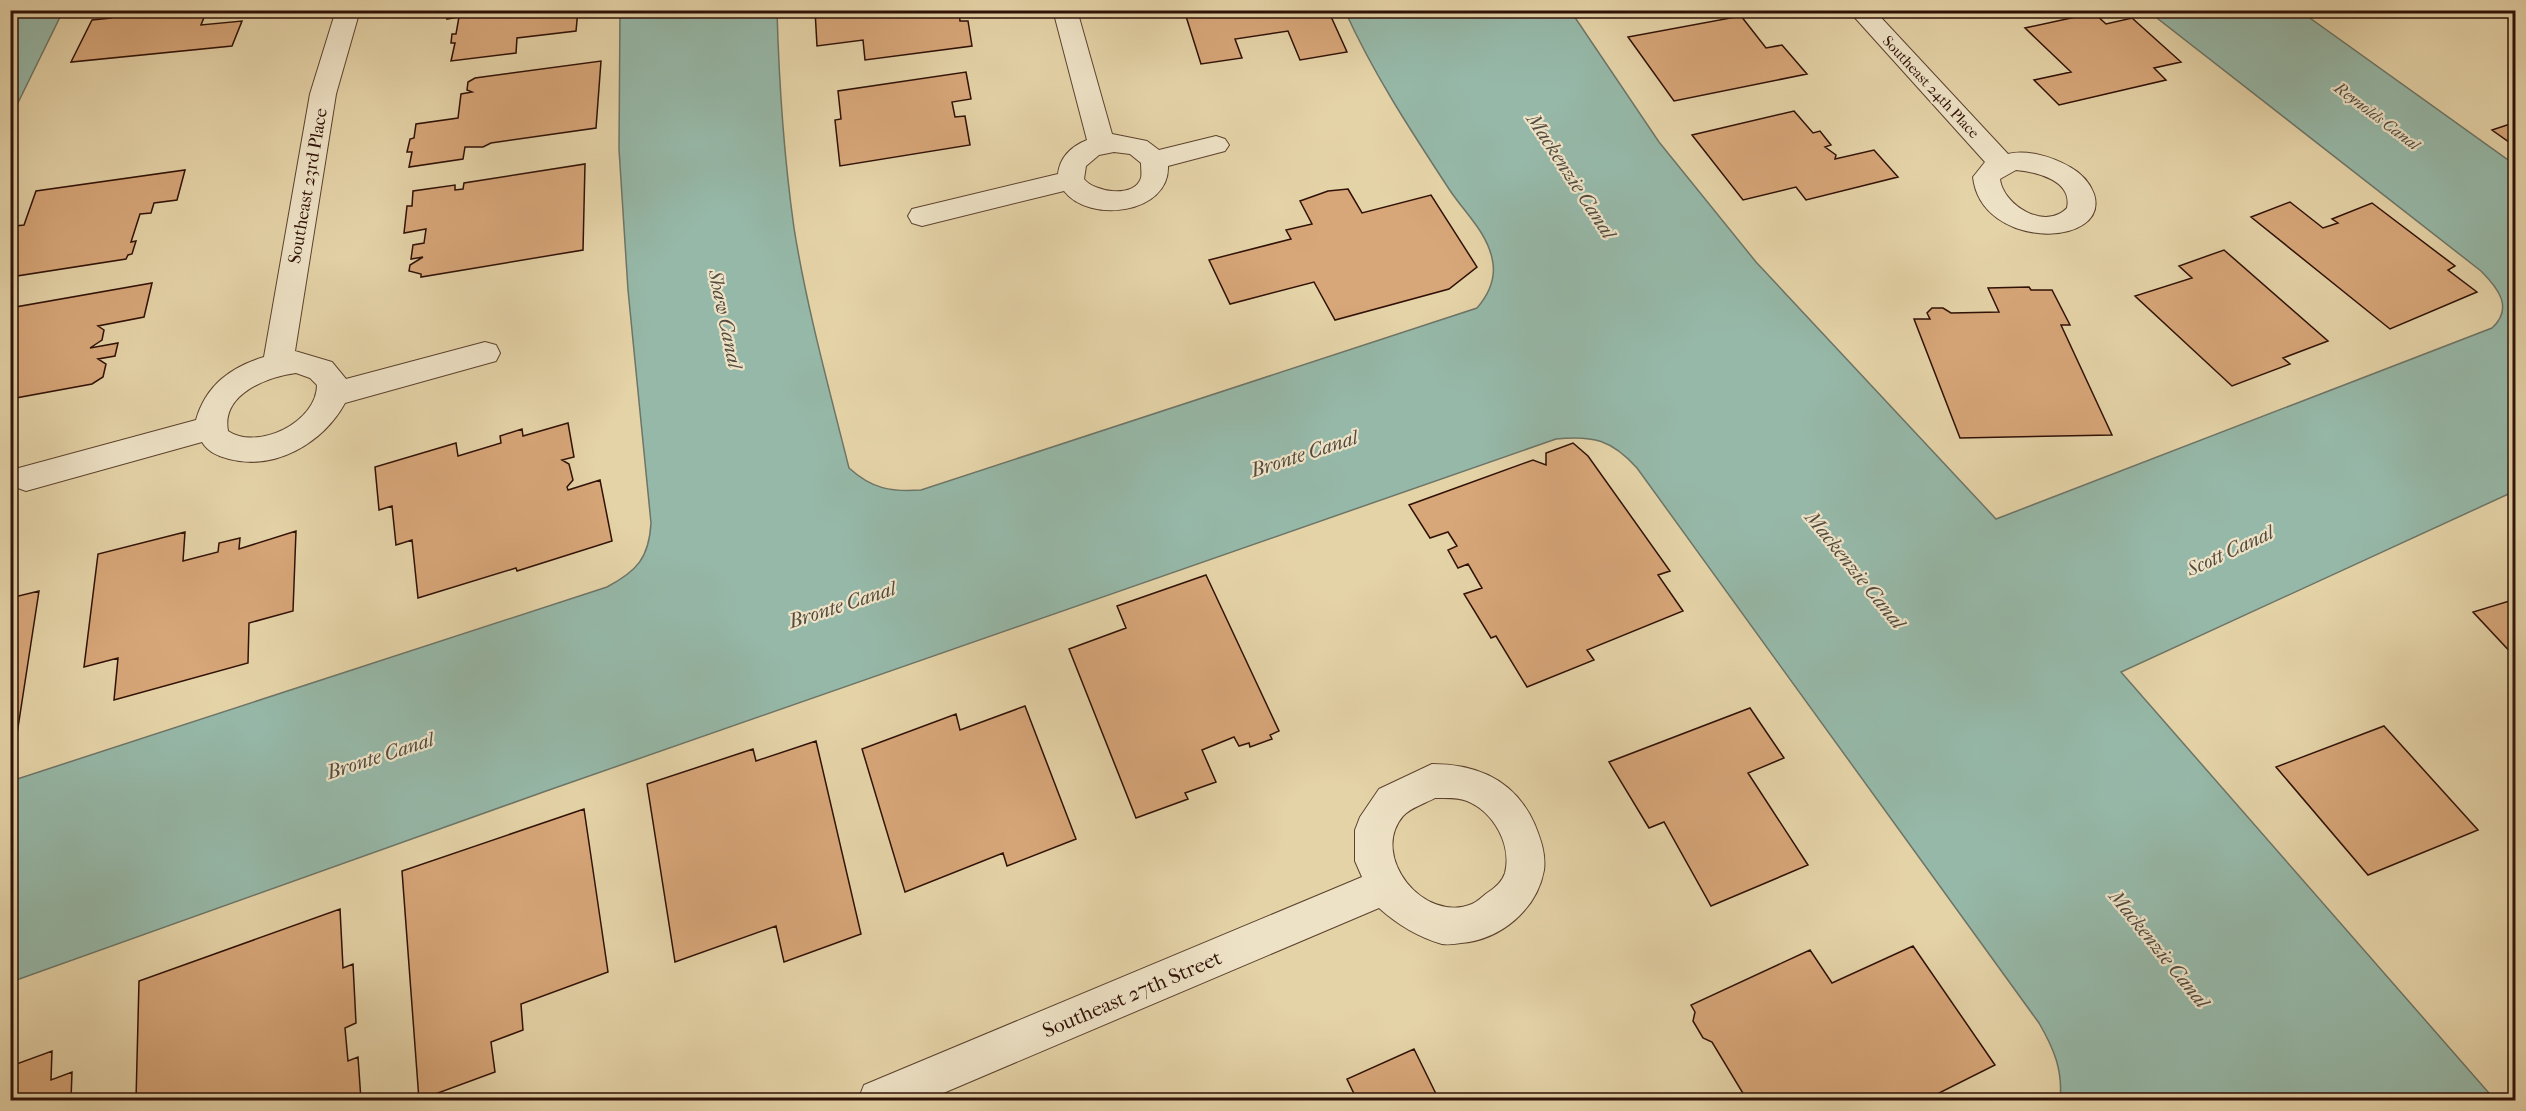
<svg xmlns="http://www.w3.org/2000/svg" width="2526" height="1111" viewBox="0 0 2526 1111" font-family="'IM FELL French Canon',serif">
<style>
.water{fill:#96b8a8;stroke:#6d7567;stroke-width:1.5}
.building{fill:#d7a679;stroke:#2f1106;stroke-width:1.5}
.lines{fill:none;stroke-linecap:round;stroke-linejoin:round}
.street-casing{stroke:#5c422e;stroke-width:2}
.street{fill:#eee2c6;fill-rule:evenodd}
.labels{text-anchor:middle;dominant-baseline:central;stroke-width:4.5;stroke-linejoin:round;paint-order:stroke}
.far-street-label{font-size:15px;fill:#2f1106;stroke:#eee2c6}
.far-water-label{font-size:16px;font-style:italic;fill:#534b3f;stroke:#eee2c6}
.street-label{font-size:18px;fill:#2f1106;stroke:#eee2c6}
.water-label{font-size:20px;font-style:italic;fill:#534b3f;stroke:#eee2c6}
.near-street-label{font-size:21px;fill:#2f1106;stroke:#eee2c6}
</style>
<rect width="100%" height="100%" fill="#e5d3a8"/>
<filter id="stains"><feTurbulence type="fractalNoise" baseFrequency=".00333" numOctaves="4"/><feColorMatrix values="0 0 0 0 .2 0 0 0 0 .09 0 0 0 0 .02 0 0 0 .5 -.17"/></filter>
<radialGradient id="worn" r=".72"><stop offset=".6" stop-color="#630" stop-opacity="0"/><stop offset="1" stop-color="#630" stop-opacity=".3"/></radialGradient>
<!-- water -->
<path class="water" d="M11,10L63,11L11,117L10,11Z
M620,11H777C779,83 784,157 794,228C807,309 829,388 849,468C872,489 891,492 921,490L1477,308C1489,294 1497,278 1492,258C1486,231 1464,212 1449,189C1411,131 1373,73 1345,11L1570,10L1659,142L1756,262L1996,519L2492,328C2514,308 2498,288 2481,271L2148,11H2300L2515,165V491L2121,672L2495,1100H2060C2063,1070 2054,1049 2039,1023L1637,468C1612,440 1593,435 1556,439L549,790L11,982V781L607,587C637,571 649,558 651,523L628,290L619,149Z"/>
<!-- building -->
<path class="building" d="M115,10H207L201,25L242,21L232,46L71,62L92,20L111,18Z
M448,10H578L576,31L517,38L516,53L451,61L455,43H451L452,34H456L459,17L447,19Z
M815,10H959L960,21H968L972,46L865,60L863,40L817,46Z
M1184,10H1328L1347,52L1300,60L1288,31L1235,39L1242,58L1201,64Z
M2094,13L2106,24L2132,18L2181,62L2154,68L2166,80L2059,105L2034,80L2071,72L2025,28Z
M1741,16L1766,48L1782,45L1807,74L1674,101L1628,37Z
M601,61L596,128L491,143L483,147H465L463,159L409,167L412,152H407L410,139L414,138L416,124L458,118L461,94L472,92L467,90L468,82L475,78Z
M966,72L971,99L952,102L955,117L965,116L970,145L840,166L835,120L841,119L838,91Z
M1794,111L1813,133L1820,131L1831,145L1825,147L1836,155L1835,159L1874,150L1898,177L1806,200L1796,187L1743,200L1692,135Z
M2516,122V147L2492,130Z
M585,164L583,250L421,277V274L409,271L410,265L423,257L411,259L413,245L424,243L426,229L404,233L407,206H412L413,191L455,185V190L463,189L464,183Z
M185,170L177,200L154,203L151,213L140,214L131,242L136,241L132,254L128,255L126,259L10,277V238L15,226L24,225L36,191Z
M1348,189L1362,213L1431,195L1477,267L1449,289L1335,320L1314,282L1230,304L1209,260L1291,239L1286,230L1312,224L1300,201L1328,191Z
M2290,202L2323,228L2338,223L2332,219L2372,203L2455,266L2448,270L2477,292L2390,329L2251,217Z
M2224,250L2328,341L2283,358L2290,364L2232,386L2135,296L2192,278L2179,266Z
M152,283L144,317L98,326L104,330L102,340L90,348L118,343L115,356L98,359L106,364L103,377L92,384L10,399V308Z
M2029,287L2031,290H2052L2070,325H2061L2112,435L1960,438L1914,319H1930L1927,313L1932,308H1943L1951,313L1999,312L1988,288Z
M568,423L574,457L562,460L569,464L573,480L567,487L568,490L600,480L612,541L517,571L516,568L418,598L412,540L396,545L392,506L379,510L375,467L456,443L458,456L501,443L500,436L522,429L523,436Z
M1573,443L1588,456L1670,571L1658,575L1683,611L1587,650L1594,660L1527,687L1496,636L1491,638L1464,594L1482,588L1468,564L1458,568L1448,550L1457,546L1448,532L1430,538L1409,505L1533,460L1546,465V453Z
M296,531L293,611L249,623L248,663L114,700L118,658L84,667L98,554L185,532L183,561L218,552L219,543L240,538L239,549Z
M1206,575L1279,731L1270,735L1272,739L1250,747L1249,743L1239,746L1234,737L1202,750L1216,782L1185,793L1188,799L1136,818L1069,649L1126,628L1117,606Z
M39,591L17,734L10,736V598Z
M2516,599V658L2473,612Z
M1025,706L1076,839L1007,866L1003,853L905,892L862,749L956,714L960,730Z
M1750,708L1784,758L1748,773L1808,865L1711,906L1664,822L1649,828L1609,762Z
M2384,726L2478,830L2368,875L2276,767Z
M816,741L861,934L784,962L776,926L675,962L647,784L753,749L756,761Z
M584,809L608,972L521,1004L523,1030L491,1042L495,1072L419,1100L402,871Z
M340,909L343,968L353,964L356,1023L345,1028L348,1061L358,1057L361,1100H136L139,981Z
M1913,946L1995,1065L1933,1096L1936,1100H1747L1712,1042L1703,1038L1693,1021L1695,1012L1691,1005L1810,950L1832,983Z
M16,1016L14,1065L52,1051L51,1080L72,1072L71,1100H10V1019Z
M1414,1049L1439,1100H1357L1347,1079Z"/>
<g class="lines">
<defs>
<path id="street" d="M336,10H360L336,94L295,351L332,362L346,379L485,342L496,345L500,353L496,361L345,403C323,443 275,471 229,459C218,456 208,452 202,442L26,491L15,487L10,477L15,469L196,420C206,385 231,367 264,357L310,94ZM296,373L310,378L317,385C317,422 258,451 228,431C221,394 267,377 296,373Z
M1053,10H1077L1112,134L1147,141L1159,150L1216,136L1225,139L1229,145L1225,151L1168,166C1170,214 1089,224 1064,191L922,226L912,223L908,216L912,209L1058,174C1060,157 1072,146 1087,140ZM1114,152L1130,154L1141,163C1141,167 1142,174 1141,178C1134,199 1094,192 1084,179L1086,166L1099,155Z
M1848,10H1874L2008,154C2027,149 2053,157 2070,167C2081,173 2090,183 2094,194C2111,248 1981,251 1973,177L1985,162ZM2016,170C2036,172 2073,180 2067,208C2045,231 2003,205 2000,179Z
M1432,764C1478,764 1516,781 1535,825C1541,840 1546,854 1544,870C1537,910 1500,940 1461,943C1455,944 1448,945 1442,944C1418,937 1398,925 1379,908L927,1100H858L864,1085L1362,877L1355,861V830L1360,817L1379,789ZM1435,798C1445,798 1458,797 1467,801C1494,812 1512,845 1505,873C1502,882 1495,888 1487,893C1483,896 1477,902 1472,904C1424,924 1369,856 1403,816C1410,808 1426,803 1435,798Z"/>
</defs>
<!-- street casing -->
<use href="#street" class="street-casing"/>
<!-- street -->
<use href="#street" class="street"/>
</g>
<g class="labels">
<!-- far-street labels -->
<g class="far-street-label">
<text transform="translate(1931 87) rotate(47)">Southeast 24th Place</text>
</g>
<!-- far-water labels -->
<g class="far-water-label">
<text transform="translate(2377 116) rotate(37)">Reynolds Canal</text>
</g>
<!-- street labels -->
<g class="street-label">
<text transform="translate(308 186) rotate(-80)">Southeast 23rd Place</text>
</g>
<!-- water labels -->
<g class="water-label">
<text transform="translate(1571 176) rotate(57)">Mackenzie Canal</text>
<text transform="translate(725 319) rotate(78)">Shaw Canal</text>
<text transform="translate(1304 454) rotate(-18)">Bronte Canal</text>
<text transform="translate(2230 551) rotate(-25)">Scott Canal</text>
<text transform="translate(1855 570) rotate(51)">Mackenzie Canal</text>
<text transform="translate(842 605) rotate(-18)">Bronte Canal</text>
<text transform="translate(380 756) rotate(-18)">Bronte Canal</text>
<text transform="translate(2159 949) rotate(51)">Mackenzie Canal</text>
</g>
<!-- near-street labels -->
<g class="near-street-label">
<text transform="translate(1132 994) rotate(-23)">Southeast 27th Street</text>
</g>
</g>
<!-- margin -->
<rect width="2526" height="1111" fill="none" stroke="#e5d3a8" stroke-width="36"/>
<rect x="12" y="12" width="2502" height="1087" fill="none" stroke="#2f1106" stroke-width="3"/>
<rect x="18" y="18" width="2490" height="1075" fill="none" stroke="#2f1106" stroke-width="1.5"/>
<rect width="100%" height="100%" filter="url(#stains)"/>
<rect width="100%" height="100%" fill="url(#worn)"/>
</svg>
